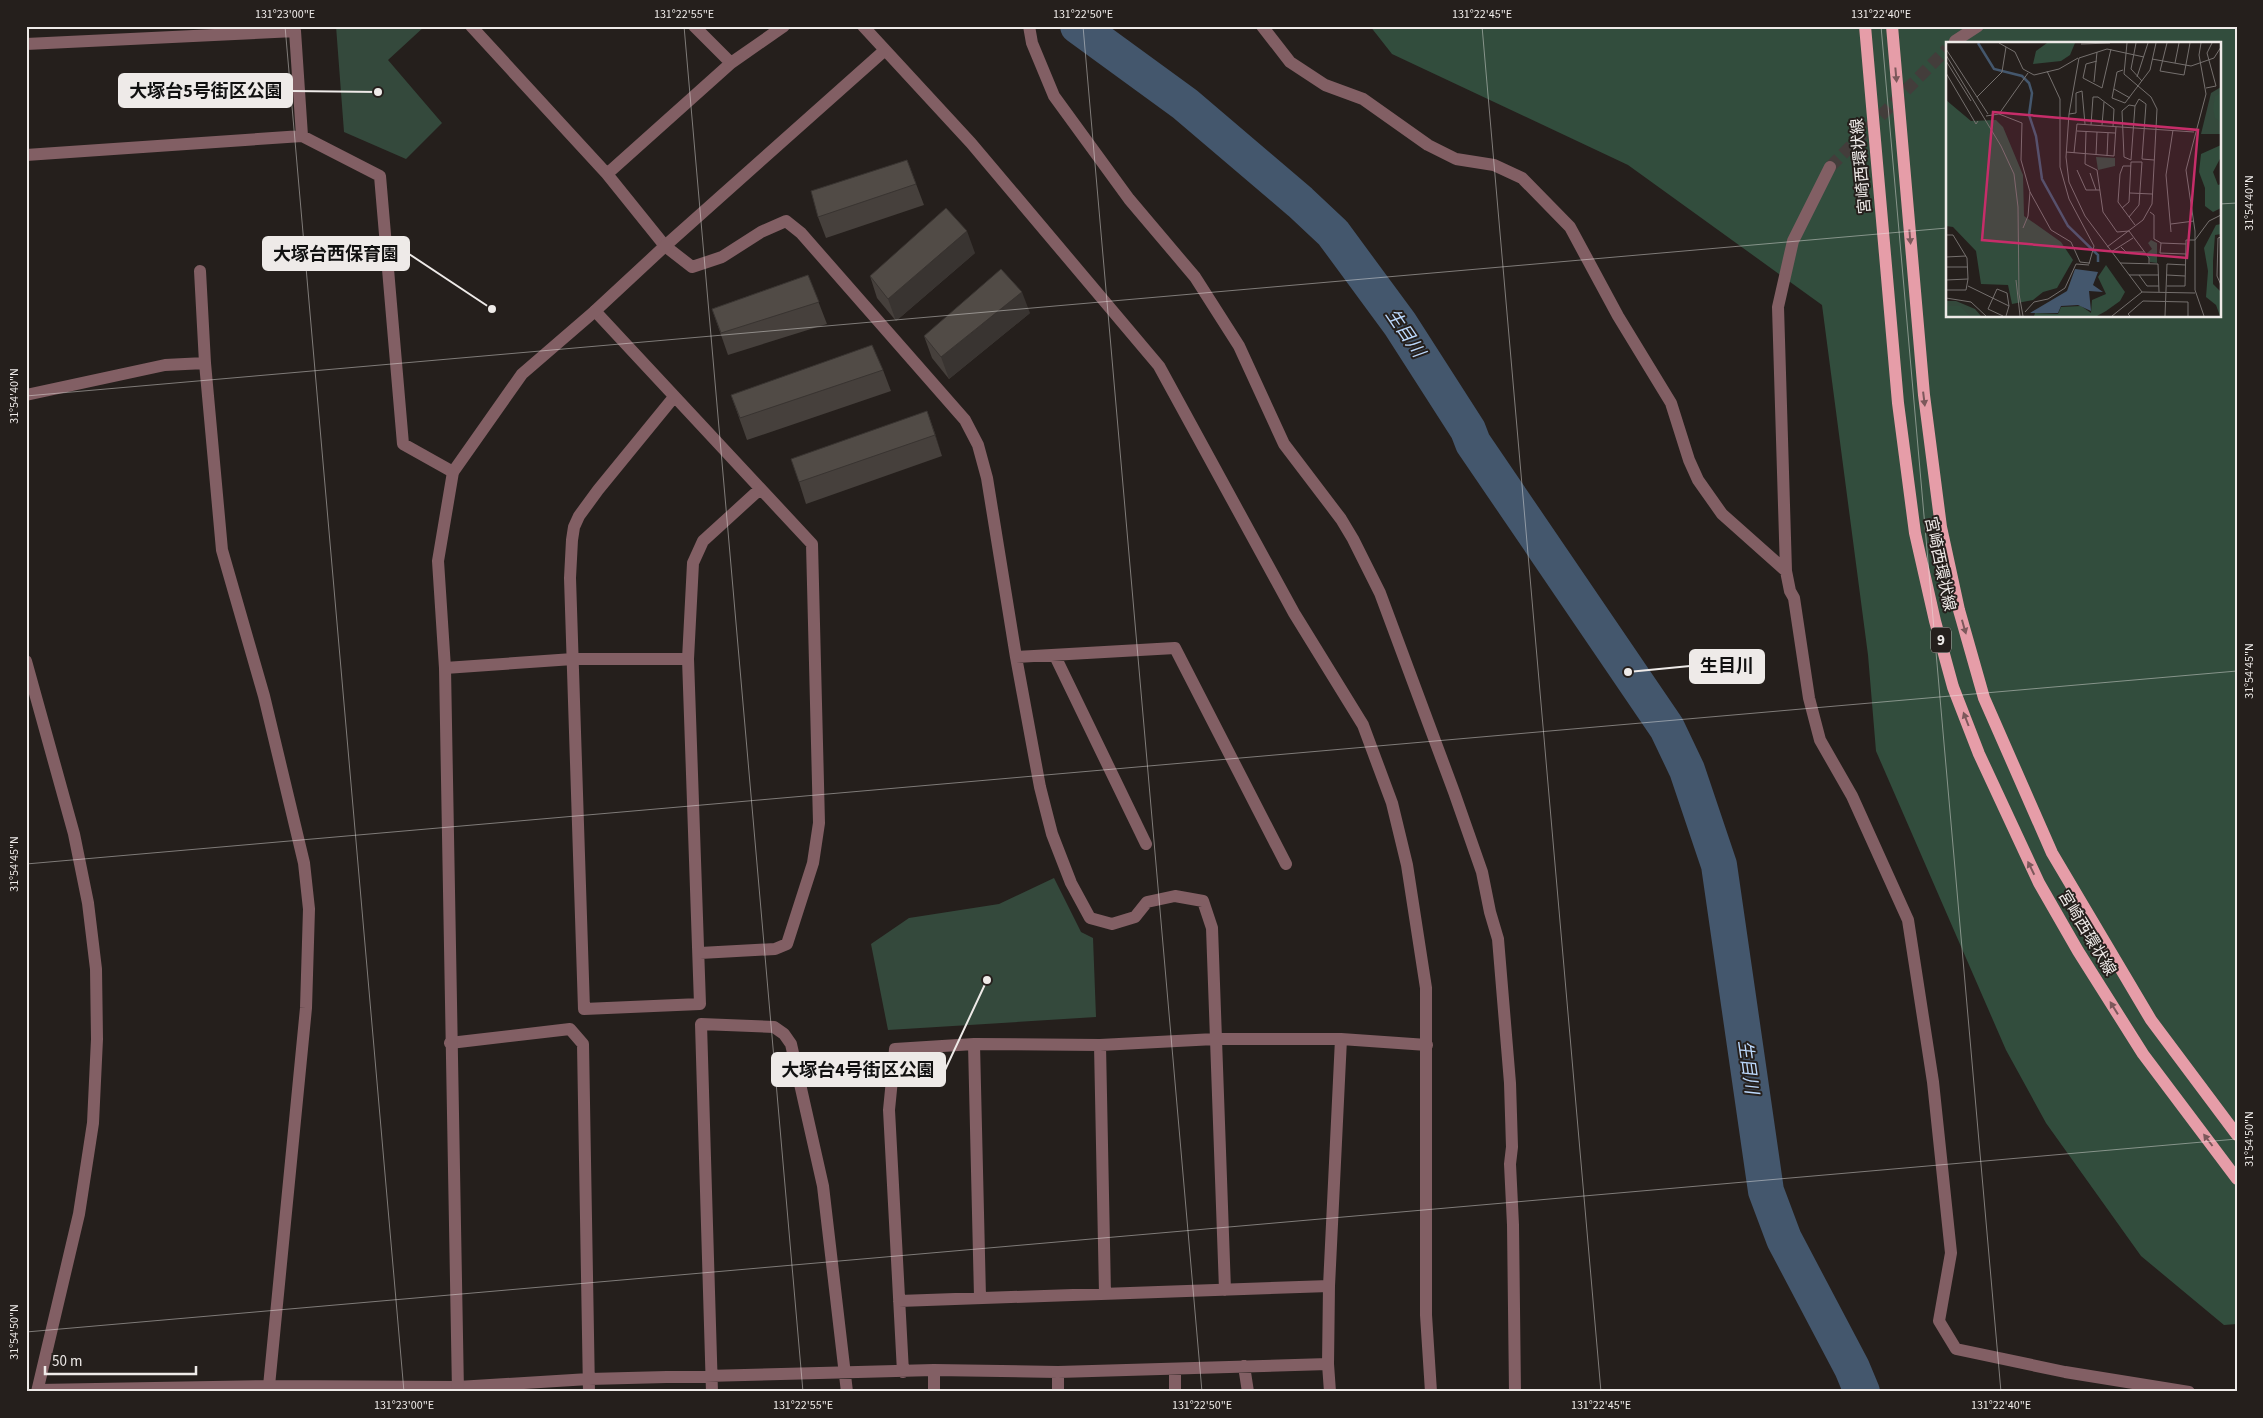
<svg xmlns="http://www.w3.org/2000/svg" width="2263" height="1418" viewBox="0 0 2263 1418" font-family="'Source Sans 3','Noto Sans JP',sans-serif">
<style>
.green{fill:#34493c}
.forest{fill:#324d3d;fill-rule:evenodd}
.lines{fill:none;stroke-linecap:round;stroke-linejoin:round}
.river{stroke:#44576d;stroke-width:36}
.minor-tunnel{stroke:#433d3b;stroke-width:12;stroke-dasharray:12 6;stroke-linecap:butt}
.minor{stroke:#825f64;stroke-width:12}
.tertiary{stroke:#825f64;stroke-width:12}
.primary{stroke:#e69da8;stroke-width:12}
.wall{fill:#46403c}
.shaded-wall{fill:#393431}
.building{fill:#514b46;stroke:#393431}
.oneway{fill:#7c585b}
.ticks{fill:none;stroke:#eeeae8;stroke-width:1;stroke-opacity:0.45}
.labels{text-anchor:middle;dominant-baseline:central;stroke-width:4;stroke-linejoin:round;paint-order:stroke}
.shield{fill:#251f1c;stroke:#b2adab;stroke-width:1}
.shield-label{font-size:15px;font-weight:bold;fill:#eeeae8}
.street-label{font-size:16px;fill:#eeeae8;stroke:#251f1c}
.water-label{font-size:18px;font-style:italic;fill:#bcd9fd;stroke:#251f1c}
.inset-river{fill:none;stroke:#44576d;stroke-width:2.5}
.inset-road{fill:none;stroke:#75706e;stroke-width:1}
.view{fill:#c62d69;fill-opacity:0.15;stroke:#c62d69;stroke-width:2.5}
.inset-edge{fill:none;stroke:#eeeae8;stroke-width:2.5}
.leader{fill:none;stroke:#eeeae8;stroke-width:2}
.callout-dot{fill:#eeeae8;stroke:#251f1c;stroke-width:2}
.callout{fill:#eeeae8;stroke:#eeeae8;stroke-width:2}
.callout-label{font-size:18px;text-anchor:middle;font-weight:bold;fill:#111}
.neatline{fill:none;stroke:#eeeae8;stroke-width:2}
.ticks-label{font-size:12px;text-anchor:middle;fill:#eeeae8}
</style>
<rect width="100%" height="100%" fill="#251f1c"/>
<!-- green -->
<path class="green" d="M336,26H425L388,60L442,123L406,159L344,132Z
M1054,878L1081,932L1093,938L1096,1017L888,1030L871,944L909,918L999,904Z"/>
<!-- forest -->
<path class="forest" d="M1370,26H2237V1324L2224,1325L2141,1256L2046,1123L2006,1050L1876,751L1868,655L1822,305L1628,165L1392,54ZM1947,44H2219V316H1947Z"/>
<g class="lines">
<!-- river -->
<path class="river" d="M1078,26L1185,104L1300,202L1333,233L1400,324L1468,430L1473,443L1667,728L1687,770L1719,865L1766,1191L1784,1239L1852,1368L1862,1392"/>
<!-- minor-tunnel -->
<path class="minor-tunnel" d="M1830,167L1947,49"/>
<!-- minor -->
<path class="minor" d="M471,26L607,174L665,246L692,267L722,257L761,232L786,221L801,233L965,420L978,445L987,478L1016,657L1040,787L1052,834L1071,883L1090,918L1112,924L1135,917L1147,902L1175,896L1203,901L1212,928L1225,1290
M694,26L731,63
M1029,26L1032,43L1054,96L1129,199L1195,277L1239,346L1284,444L1341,519L1353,539L1380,593L1454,792L1482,872L1490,912L1498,939L1510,1083L1512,1147L1510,1164L1513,1225L1515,1392
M1262,26L1290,62L1325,85L1363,99L1428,145L1456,159L1494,165L1522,178L1570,227L1618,316L1671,403L1689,460L1698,480L1722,514L1786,571
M1955,41L1978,26
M26,44L295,31L302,136
M26,155L302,136L380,176L403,444L453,472
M1830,167L1793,241L1778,307L1786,571L1790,591L1794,598L1809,698L1820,740L1852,796L1908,920L1933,1082L1951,1253L1939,1321L1956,1349L2065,1372L2189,1392
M607,174L731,63L784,26
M200,271L205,363L222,550L264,696L304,863L309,909L306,1008L269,1386
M595,311L812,544L819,823L813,863L787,944L775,949L700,953
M26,395L165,365L205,363
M674,397L598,490L579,516L574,527L572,540L570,578L584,1009L700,1004L688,659L693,563L703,541L760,489
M1055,656L1146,844
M1016,657L1175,648L1286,864
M445,668L573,659H688
M450,1043L570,1029L583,1044L589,1392
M974,1044L980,1297
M1100,1045L1105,1294
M899,1301L1329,1286
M1328,1364L1330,1392
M1244,1366L1248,1392
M934,1370V1392
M1175,1370V1392
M903,1372L889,1110L895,1049L974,1044L1100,1045L1215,1039H1341L1427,1045
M38,1390L269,1386L458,1387L589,1379L934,1370L1058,1372L1328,1364L1329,1286L1341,1039
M712,1392L701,1024L774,1027L784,1034L791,1044L823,1186L847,1392
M1058,1392V1372"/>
<!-- tertiary -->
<path class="tertiary" d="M863,26L971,143L1159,366L1294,613L1363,725L1392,803L1407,865L1426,988V1315L1431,1392
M26,661L74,834L88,903L96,969L97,1039L93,1123L79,1214L37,1392
M458,1392L445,668L438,561L453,472L522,374L595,311L665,246L885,50"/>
<!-- primary -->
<path class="primary" d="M1865,26L1898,403L1915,533L1935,621L1953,687L1979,754L2039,883L2078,951L2143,1054L2237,1179
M1892,26L1924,395L1941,527L1959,610L1984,698L2052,853L2151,1020L2237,1135"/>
</g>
<!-- wall -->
<path class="wall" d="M907,160L924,205L826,238L818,217Z
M975,253L896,321L877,298L870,276Z
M808,275L827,324L728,355L712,309Z
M1030,313L949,379L932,358L924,336Z
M883,370L891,391L747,440L731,395Z
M927,411L942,456L806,504L799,482Z"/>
<!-- shaded-wall -->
<path class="shaded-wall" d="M967,231L975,253L896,321L888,299Z
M1022,292L1030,313L949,379L941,357Z
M927,411L935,433L942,456Z"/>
<!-- building -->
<path class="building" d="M907,160L916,184L818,217L811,191Z
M946,208L967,231L888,299L870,276Z
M1001,269L1022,292L941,357L924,336Z
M808,275L819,302L721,333L712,309Z
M872,345L883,370L740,418L731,395Z
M927,411L935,435L799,482L791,459Z"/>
<!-- one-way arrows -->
<defs><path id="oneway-solid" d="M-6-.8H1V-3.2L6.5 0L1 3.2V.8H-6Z" transform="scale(1.25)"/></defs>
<g class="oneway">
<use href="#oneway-solid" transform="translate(1896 75) rotate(85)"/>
<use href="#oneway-solid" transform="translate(1910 237) rotate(85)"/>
<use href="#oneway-solid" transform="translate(1924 399) rotate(83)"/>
<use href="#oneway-solid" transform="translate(1964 627) rotate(74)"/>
<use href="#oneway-solid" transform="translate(1966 719) rotate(-111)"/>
<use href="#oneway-solid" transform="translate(2031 868) rotate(-116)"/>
<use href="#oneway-solid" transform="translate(2114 1008) rotate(-122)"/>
<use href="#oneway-solid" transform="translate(2208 1140) rotate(-127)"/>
</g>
<!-- ticks -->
<path class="ticks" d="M285,26L404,1392M684,26L803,1392M1083,26L1202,1392M1482,26L1601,1392M1881,26L2001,1392M2219,204L2237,203M26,396L1947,228M26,864L2237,671M26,1332L2237,1139"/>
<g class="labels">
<!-- shield labels -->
<rect class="shield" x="1931" y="627.5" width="20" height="25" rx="4"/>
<g class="shield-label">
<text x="1941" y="640">9</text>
</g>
<!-- street labels -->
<g class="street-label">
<text transform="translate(1861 166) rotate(-95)">宮崎西環状線</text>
<text transform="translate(1940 564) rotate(78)">宮崎西環状線</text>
<text transform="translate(2087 933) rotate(59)">宮崎西環状線</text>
</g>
<!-- water labels -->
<g class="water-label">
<text transform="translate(1405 333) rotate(56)">生目川</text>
<text transform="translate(1748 1067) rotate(82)">生目川</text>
</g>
</g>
<!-- overview -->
<g transform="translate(1946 42)">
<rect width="275" height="275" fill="#251f1c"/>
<path d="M275,45V92H255L265,51ZM150,115L169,116V124L152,128ZM205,198L211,201V221L204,220L201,211L206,207L202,201ZM0,259H10L29,267L35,274H0Z" fill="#34493c"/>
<path d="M101,1H129L124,13L115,19L87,22L90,9ZM275,51V80L269,76L267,66L269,54ZM0,58L25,79L50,78L57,85L77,133L78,174L115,200L127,218L111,246L97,250L87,258L66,262L62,243L35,242L30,209L7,185L0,184ZM275,103V115L267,130L272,143L275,142V166L267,170L259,164V146L253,130L255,112ZM275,182V192L269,193L267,219V242L275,250L274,274L270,263L260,255L262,229L258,206L270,183ZM160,223L179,250L174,259L160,269L151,274H88L89,271L112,272L115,265L135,264L145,271L146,258L160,252L152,235ZM0,264H14L24,274H0Z" fill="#324d3d"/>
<path d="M129,227L152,230L147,243L157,250L143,249L145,269L132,263L115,264L112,271H84L121,249Z" fill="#44576d"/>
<path class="inset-river" d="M32,1L48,27L76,34L83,41L86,51L83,73L90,94L96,137L122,184L152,213V220"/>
<path class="inset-road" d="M53,1L69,10L77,27L88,33L113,27L132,16M190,1L185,27L196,39M221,1L214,29L238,33L244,1M255,1L253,13L260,52L240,128L249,189V248L258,274M135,2L164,1M0,7L42,72M0,13L55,104L68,132L72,165L73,252L77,274M206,17L245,24L268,16L275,5M0,19L25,59M151,19L140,22L137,36L156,46L165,7M229,21L233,1M177,28L171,30L166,56L179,61L204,28L210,1M101,29L114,57V125L123,157L148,204L143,222M0,31L30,82L32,79M191,35L202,1M148,40L151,10M260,46L270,44L261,11L266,1M168,47L184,56M31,55L56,30L60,5M189,64L183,63L176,69L178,115L185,118L189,64L193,57L200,62L196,117L208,118M53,72L82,31M123,72L130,71V51L136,49L139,82M40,74L53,72L76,81L75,118L84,150L82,174L77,186M145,83L147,55H152L168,67L167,85M156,83L158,60M131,89L169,91M140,90L139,122L151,128L157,170L171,190L183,189L203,216V222M120,110L168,114L170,85M128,111L131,82L248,90M150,113L151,90M161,114L162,91M185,124H177L174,132L172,160L189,183M131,128L140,148H154M144,131L150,148M84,150L105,188L125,200L134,220L143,221M184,151L206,152M176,166L183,160L185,120H196L193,163L183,175M204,170L208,173V197L215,201L240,202V198H249L263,179L275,173M225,182L248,179M225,190L220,133L227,88M0,193H7L21,216L22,237L20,248H0M275,195L272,196L271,234L275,243M215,201L214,211L240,212M161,205L197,178L206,162L211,67L205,55L178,32L181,1M175,205L180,210H198M165,210L187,196M0,215L20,214M174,221L212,222L213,250M0,225H22M183,233H213M193,233L201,244H213M221,233L239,234M0,238L22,237M70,238L74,274M22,244L63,264M221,244H239L240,202M196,250L139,174L123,140L120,115L123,72L133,16L161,7L198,15M0,256L25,260L40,274M79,270L88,260L102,257L119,246L130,222L143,223M57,274L42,267L51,247L61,251L63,264L60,274M166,274L196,250L249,251M184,274L182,272L197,259L242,260V274M219,274L221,222L240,223"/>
<path class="view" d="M47,70L252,88L241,216L36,198Z"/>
<rect width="275" height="275" class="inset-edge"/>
</g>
<!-- callouts -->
<path class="leader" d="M378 92L292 91M492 309L409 254M1628 672L1690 666M987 980L945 1070"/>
<g class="callout-dot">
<circle cx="378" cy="92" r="5"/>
<circle cx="492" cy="309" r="5"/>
<circle cx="1628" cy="672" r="5"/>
<circle cx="987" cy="980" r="5"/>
</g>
<g class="callout">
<rect x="119" y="74" width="173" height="33" rx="5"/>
<rect x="263" y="237" width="146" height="33" rx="5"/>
<rect x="1690" y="650" width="74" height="33" rx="5"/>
<rect x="772" y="1053" width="173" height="33" rx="5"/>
</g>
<g class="callout-label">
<text x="206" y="97">大塚台5号街区公園</text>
<text x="336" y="260">大塚台西保育園</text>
<text x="1727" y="672">生目川</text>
<text x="858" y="1076">大塚台4号街区公園</text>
</g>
<!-- border -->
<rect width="2263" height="1418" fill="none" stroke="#251f1c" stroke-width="55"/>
<!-- scale -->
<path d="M45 1366v8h151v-8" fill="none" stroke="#eeeae8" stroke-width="2.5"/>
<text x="52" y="1366" font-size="15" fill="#eeeae8" stroke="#251f1c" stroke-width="4" paint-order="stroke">50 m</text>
<rect x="28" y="28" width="2208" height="1362" class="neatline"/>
<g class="ticks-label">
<text x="285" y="18">131°23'00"E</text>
<text x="684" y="18">131°22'55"E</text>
<text x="1083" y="18">131°22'50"E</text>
<text x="1482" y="18">131°22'45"E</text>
<text x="1881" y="18">131°22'40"E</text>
<text transform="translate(2249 203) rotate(-90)" y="4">31°54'40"N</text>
<text transform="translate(14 396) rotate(-90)" y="4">31°54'40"N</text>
<text transform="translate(2249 671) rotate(-90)" y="4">31°54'45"N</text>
<text transform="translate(14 864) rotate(-90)" y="4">31°54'45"N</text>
<text transform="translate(2249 1139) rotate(-90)" y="4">31°54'50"N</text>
<text transform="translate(14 1332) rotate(-90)" y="4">31°54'50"N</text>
<text x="404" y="1409">131°23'00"E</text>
<text x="803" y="1409">131°22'55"E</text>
<text x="1202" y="1409">131°22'50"E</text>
<text x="1601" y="1409">131°22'45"E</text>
<text x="2001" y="1409">131°22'40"E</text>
</g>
</svg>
